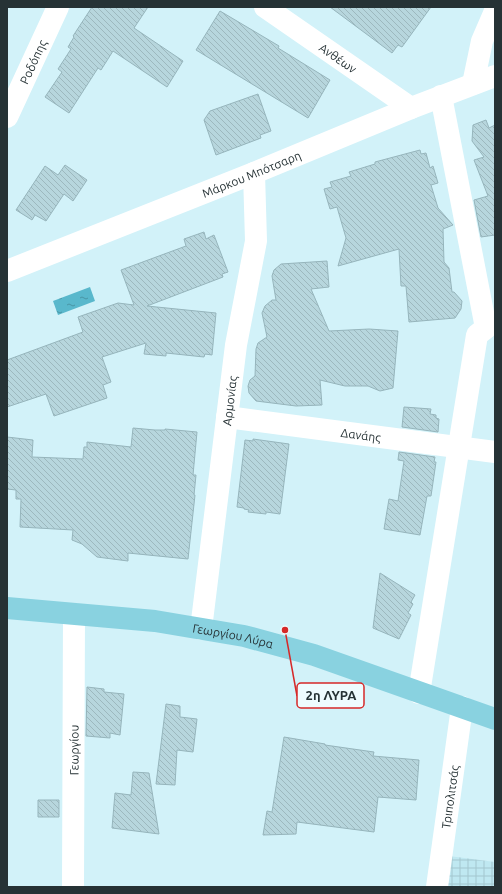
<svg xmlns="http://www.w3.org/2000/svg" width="502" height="894" viewBox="0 0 502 894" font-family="Ubuntu,sans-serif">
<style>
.industrial{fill:url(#industrial-grid)}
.water{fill:url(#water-ripples)}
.building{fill:url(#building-back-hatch);stroke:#96b5bc}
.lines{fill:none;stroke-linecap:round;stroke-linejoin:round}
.minor{stroke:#fff;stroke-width:22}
.major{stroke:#89d2e0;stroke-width:22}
.labels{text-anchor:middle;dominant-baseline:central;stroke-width:3;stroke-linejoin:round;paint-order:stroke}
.street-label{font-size:12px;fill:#263235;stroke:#eefbfe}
.leader{fill:none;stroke:#d62828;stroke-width:1.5}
.callout-dot{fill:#d62828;stroke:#eefbfe;stroke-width:1.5}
.callout{fill:#eefbfe;stroke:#d62828;stroke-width:1.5}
.callout-label{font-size:13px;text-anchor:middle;font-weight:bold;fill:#263235}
</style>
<defs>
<pattern id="industrial-grid" width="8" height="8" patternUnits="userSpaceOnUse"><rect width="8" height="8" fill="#bfe8f1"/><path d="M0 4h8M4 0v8" fill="none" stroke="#a4c7cf"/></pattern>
<pattern id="water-ripples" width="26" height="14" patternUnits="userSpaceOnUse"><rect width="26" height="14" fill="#59b8cc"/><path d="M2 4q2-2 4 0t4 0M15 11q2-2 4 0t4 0" fill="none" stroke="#4996a6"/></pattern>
<pattern id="building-back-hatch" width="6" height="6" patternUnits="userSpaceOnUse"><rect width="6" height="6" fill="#b7d6dd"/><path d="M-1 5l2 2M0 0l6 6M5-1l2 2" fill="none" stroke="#9db8be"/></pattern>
</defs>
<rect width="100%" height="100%" fill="#d2f2f9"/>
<!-- industrial -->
<path class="industrial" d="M449,856L495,862V887H446Z"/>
<!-- water -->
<path class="water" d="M90,287L95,301L58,315L53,301Z"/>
<!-- building -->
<path class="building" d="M92,7H148L134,28L183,61L167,87L113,51L101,70L98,68L69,113L45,97L62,72L58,69L71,49L68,47L74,37L73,36Z
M330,7H431L402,47L398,45L392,53Z
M220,11L279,46L278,48L330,80L308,118L196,50Z
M258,94L271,131L260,135L261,138L216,155L204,120L210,111Z
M486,120L489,128L495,125V235L481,237L474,200L488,196L474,160L484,157L472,141L473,125Z
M420,150L421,154L426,153L430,168L433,166L438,183L431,185L438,208L453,225L443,229L444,262L449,268L452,292H454L462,301L461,309L455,318L409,322L406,286H401L399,249L338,266L346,238L337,207L330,209L324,189L332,187L330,182L351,176L349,172L375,164V162Z
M65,165L87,180L73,201L64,194L46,221L35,215L32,220L16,210L45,166L58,175Z
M204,232L206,239L214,235L228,272L222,274L223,277L147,306L216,313L212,355L205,354L204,357L166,353V356L144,354L146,343L102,357L111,382L103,385L107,398L54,416L46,394L7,407V360L83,332L78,317L118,303L134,305L121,270L186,246L184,239Z
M327,261L329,287L311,289L329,331L369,329L398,331L393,388L380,391L368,386H345L320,380L322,405L296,406L256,401L249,393L248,386L250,380L255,376L256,349L258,343L267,337L262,313L265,306L272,300H276L272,276L274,270L281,264Z
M404,407L431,409L430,414L436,415V418L439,419L438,432L402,427Z
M133,428L155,430H165V429L197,432L193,475H196L194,495H195L188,559L128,553V561L97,557L82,544L72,540L73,530L20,527L21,499H16V490L7,489V437L33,440L32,457L83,459L84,447H87V442L131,447Z
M253,439L289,444L280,514L266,512V514L248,512L249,510L244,509V508L237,507L245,440L253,441Z
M399,452L435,457L434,462H436L431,496H427L420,535L384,529L389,499L398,501L404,461L398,460Z
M380,573L415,595L411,602L413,604L408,613L411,615L399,639L373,628Z
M87,687L104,689V692L124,694L120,735L110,733V738L86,736Z
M166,704L180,706V717L197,719L193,752L177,750L175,785L156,784Z
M284,737L325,744V745L374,752L373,756L419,760L416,800L378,797L374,832L297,822L296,834L263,835L267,811L272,812Z
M133,772L149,773L159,834L112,828L115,793L131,795Z
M38,800H59V817H38Z"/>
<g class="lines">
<!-- minor -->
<g class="minor">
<path id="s1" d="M265,7L411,108"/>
<path d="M473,84L482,41L495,11"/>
<path id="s2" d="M7,117L58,7"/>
<path id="s3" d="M7,271L254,173L411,108L495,76"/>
<path id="s4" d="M227,417L495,452"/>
<path id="s5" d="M201,629L236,345L256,241L254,173"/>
<path d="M419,693L477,335L486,328L441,96"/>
<path id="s6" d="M73,887L74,614"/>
<path id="s7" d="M437,887L462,707"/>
</g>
<!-- major -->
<path class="major" id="s8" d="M7,608L155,621L244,636L314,655L495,719"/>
</g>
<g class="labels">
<!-- street labels -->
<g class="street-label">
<text stroke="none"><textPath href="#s1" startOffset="89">Ανθέων</textPath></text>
<text stroke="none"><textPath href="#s2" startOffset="61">Ροδόπης</textPath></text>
<text stroke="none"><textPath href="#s3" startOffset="263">Μάρκου Μπότσαρη</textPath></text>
<text stroke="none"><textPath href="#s5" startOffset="230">Αρμονίας</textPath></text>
<text stroke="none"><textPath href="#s4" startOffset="135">Δανάης</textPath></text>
<text stroke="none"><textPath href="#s8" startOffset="228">Γεωργίου Λύρα</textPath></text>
<text stroke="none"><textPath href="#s6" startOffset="137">Γεωργίου</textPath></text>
<text stroke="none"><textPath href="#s7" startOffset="91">Τριπολιτσάς</textPath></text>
</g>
</g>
<!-- callouts -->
<path class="leader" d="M285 630L297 696"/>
<circle class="callout-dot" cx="285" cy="630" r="4"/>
<rect class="callout" x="297" y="683" width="67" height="25" rx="4"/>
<g class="callout-label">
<text x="331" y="700">2η ΛΥΡΑ</text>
</g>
<!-- border -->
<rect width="502" height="894" fill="none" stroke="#263235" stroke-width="16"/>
</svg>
